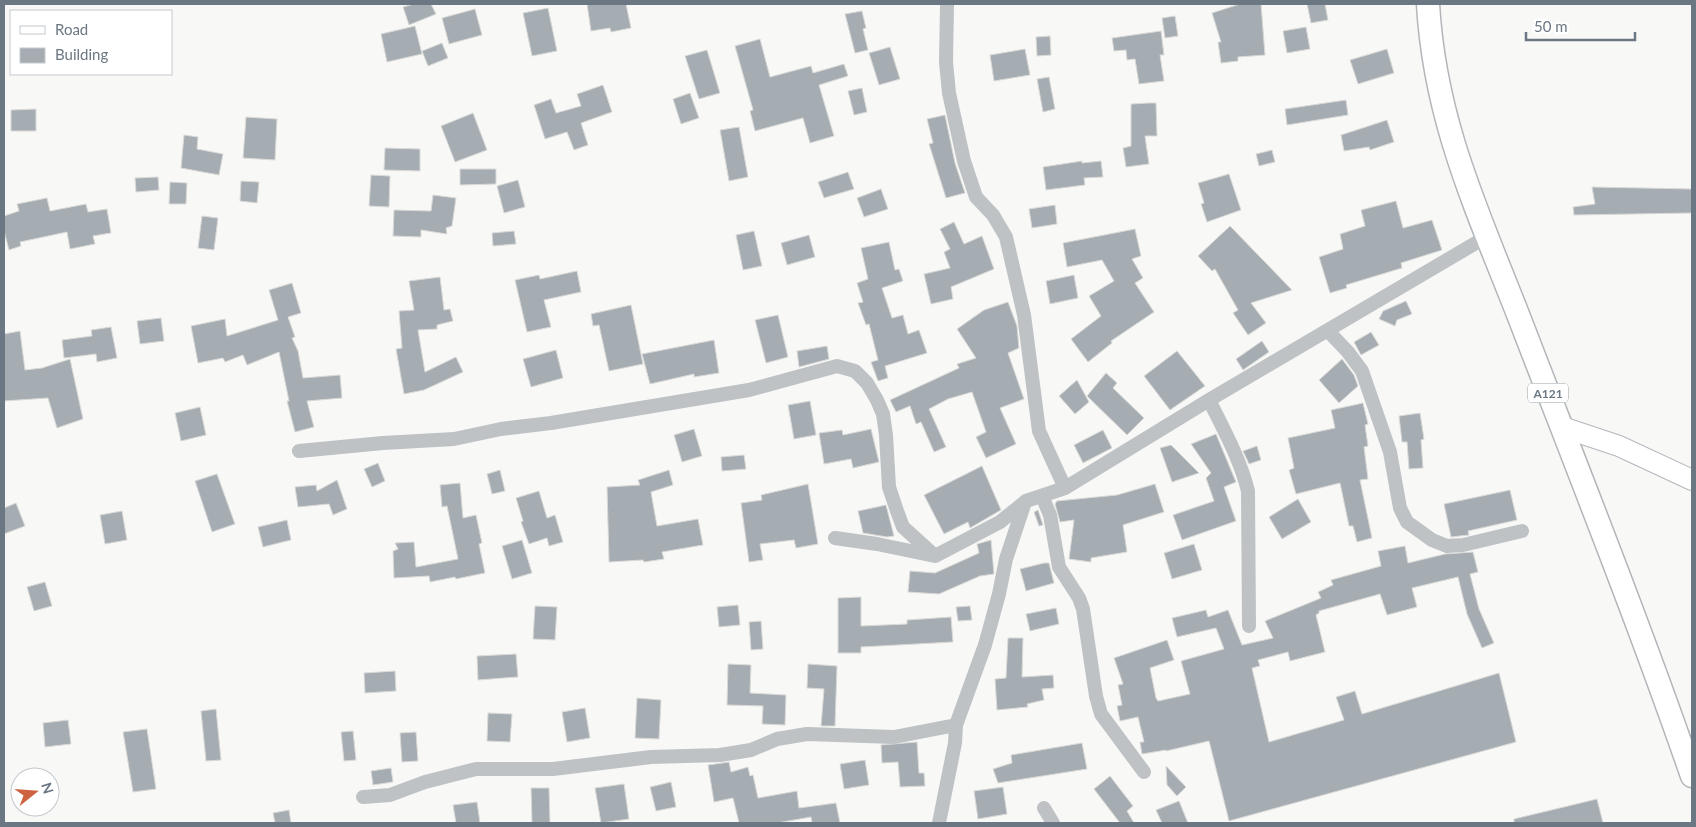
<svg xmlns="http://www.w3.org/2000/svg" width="1696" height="827" viewBox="0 0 1696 827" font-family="Lato,sans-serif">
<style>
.building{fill:#a6adb2;stroke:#dadad8}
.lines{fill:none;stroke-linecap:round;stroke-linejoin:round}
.secondary-casing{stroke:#b3b7bb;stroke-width:22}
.primary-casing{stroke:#b2b6b9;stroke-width:25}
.street{stroke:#bec2c5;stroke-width:14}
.secondary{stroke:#fff;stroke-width:20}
.primary{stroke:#fff;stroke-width:22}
.labels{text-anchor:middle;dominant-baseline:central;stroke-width:5;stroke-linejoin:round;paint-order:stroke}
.shield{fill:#fff;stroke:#97a0a8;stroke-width:1}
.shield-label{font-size:12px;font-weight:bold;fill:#6b7883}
</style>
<rect width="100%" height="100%" fill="#f8f8f6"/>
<!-- building -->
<path class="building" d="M414,4H431L436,14L409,25L403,7Z
M587,4H626L631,28L611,32L610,28L591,31Z
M1240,4H1261L1265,55L1238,57V61L1221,63L1218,42H1221L1212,13Z
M1307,4H1325L1328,20L1311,23Z
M548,8L557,51L532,56L523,13Z
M475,9L482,35L449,44L442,18Z
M862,11L866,28L863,29L868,50L855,53L845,14Z
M1175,16L1178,36L1165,38L1162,18Z
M415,26L422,54L387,62L381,34Z
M1306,27L1310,49L1287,53L1283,31Z
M1161,31L1164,55H1160L1164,81L1139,84L1135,59L1127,60L1126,50L1114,51L1112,38Z
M1050,36L1051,55L1037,56L1036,37Z
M760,39L770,77L811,66L813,73L844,64L848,76L819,85L834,136L810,143L803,118L755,131L750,111L753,110L735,46Z
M442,43L448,58L428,66L422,51Z
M890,47L900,79L879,85L869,53Z
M1025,49L1030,75L994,81L990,55Z
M1387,49L1394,73L1358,84L1350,60Z
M707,50L720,93L699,99L685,56Z
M1049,77L1055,109L1043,112L1037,79Z
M603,85L612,112L581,123L588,145L574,150L567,132L545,139L534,105L551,99L556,113L581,106L577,94Z
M862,88L867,112L854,115L848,91Z
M690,93L699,118L681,124L673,99Z
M1346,100L1348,115L1287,125L1285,109Z
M1149,103H1156L1157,136H1145L1149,164L1126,167L1123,148L1131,146V104Z
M36,109V131H11V110Z
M473,113L487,150L455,162L441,126Z
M945,115L955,163L965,193L946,198L929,144L933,143L927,119Z
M246,117L277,119L275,160L243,158Z
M1387,120L1394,142L1370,150L1369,147L1344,151L1341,135Z
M739,127L748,177L729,181L720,130Z
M184,135L198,137L197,149L223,154L219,175L181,168Z
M385,148L420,149V171L384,170Z
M1272,150L1275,162L1259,166L1256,154Z
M1082,161V163L1101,161L1103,177L1084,178L1085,185L1046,190L1043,167Z
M460,169H496V184L460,185Z
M848,172L854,189L824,198L818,182Z
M1229,174L1241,210L1207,222L1201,204L1204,203L1198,183Z
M371,175L390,176L389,207L369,206Z
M158,177L159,190L136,192L135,178Z
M518,180L525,207L504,213L497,186Z
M241,181L259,182L257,203L240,201Z
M170,182L187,183L186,204H169Z
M1592,187L1692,189V213L1574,215L1573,207L1595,204Z
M881,189L888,209L864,217L857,198Z
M433,195L456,198L452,226L446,228L447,234L421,230V237L393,236L394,210L431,211Z
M47,198L50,211L86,204L88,212L107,209L111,233L93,236L95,244L70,249L67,232L20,242L21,246L9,250L4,231V216L19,211L17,204Z
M1396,201L1403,228L1432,220L1442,250L1401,263L1402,268L1346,285L1347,288L1330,293L1319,257L1343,249L1340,234L1365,226L1361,210Z
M1055,205L1057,224L1032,228L1029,209Z
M202,216L218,218L214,250L198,248Z
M954,222L964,244L982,236L994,269L951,287L953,299L931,304L924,274L950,268L944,252L950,249L940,229Z
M1230,226L1292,290L1251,303L1266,323L1248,335L1233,313L1238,310L1215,269L1212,271L1198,256Z
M1135,229L1141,256L1132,259L1143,278L1135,283L1154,312L1111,341L1112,343L1088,362L1071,339L1101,316L1089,296L1114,281L1102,260L1067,267L1063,243Z
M514,231L516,244L493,246L492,233Z
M754,231L762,266L743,270L736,235Z
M809,235L815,257L787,265L781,243Z
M889,242L895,270L899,269L903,281L882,288L892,318L903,315L908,334L919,330L927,353L885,366L888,378L878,381L871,362L878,360L869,324L866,325L858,303L863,302L857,283L868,279L861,248Z
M577,271L581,292L544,300L551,327L527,332L515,280L539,275L540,279Z
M1074,275L1078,298L1050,304L1046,281Z
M440,277L444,310L450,309L453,321L437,325V329L418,330L425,372L456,357L463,372L424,390L404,394L396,349L402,348L399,311L414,310L409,281Z
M292,283L301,313L288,317L295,337L292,338L298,351L303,378L340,375L342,398L307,401L314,427L295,432L287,401H289L279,352L247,365L243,355L225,362L223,358L198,363L191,326L225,319L227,336L278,320L269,290Z
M1406,301L1412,314L1397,320L1395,326L1379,319L1383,311Z
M1008,302L1017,326L1019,348L1008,353L1024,399L1000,408L1016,444L986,458L976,437L986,432L972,392L948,399L929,409L946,447L934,452L921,422L916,424L910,406L896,412L890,400L959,368L957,364L976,358L957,329L984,310Z
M631,305L643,364L609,371L599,325L593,326L591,314Z
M778,315L788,357L766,363L755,320Z
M161,318L164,341L140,344L137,321Z
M111,327L117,358L97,362L96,354L64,358L62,340L92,336L91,330Z
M20,331L25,370L42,368L70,359L83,419L57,428L48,398L4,401V334Z
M1371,332L1379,345L1361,355L1354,342Z
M714,340L719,373L694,377V374L650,384L642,354Z
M1262,341L1269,352L1243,370L1236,359Z
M827,346L829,359L799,367L797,351Z
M556,350L563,378L531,387L523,359Z
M1177,351L1205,386L1170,410L1144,376Z
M1342,359L1354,375L1358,386L1339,403L1319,380Z
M1106,373L1117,383L1113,388L1144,418L1127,435L1087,396Z
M1077,380L1089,402L1075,414L1059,396Z
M810,401L816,435L794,439L788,405Z
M1363,403L1368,424L1365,425L1368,446L1364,447L1368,479L1360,480L1372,538L1357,542L1353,526H1349L1340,483L1296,494L1289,470L1294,468L1288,438L1335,428L1331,410Z
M200,407L206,435L181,441L175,413Z
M1420,413L1424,439L1421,440L1423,468L1409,469L1407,442H1402L1399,416Z
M694,429L702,456L682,462L674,435Z
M871,429L879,462L853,468L851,459L824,464L819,433L842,430L843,435Z
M1103,430L1112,448L1083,463L1074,445Z
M1216,434L1236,482L1224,487L1236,521L1182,540L1173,515L1214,501L1206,478L1211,473L1191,444Z
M1171,445L1199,473L1172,482L1160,448Z
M1257,446L1261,460L1249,464L1243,451Z
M744,455L746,469L722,471L721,457Z
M378,463L385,481L372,487L364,469Z
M982,466L1001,510L970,528L968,522L944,534L924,495Z
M500,470L505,491L492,494L487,474Z
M669,470L673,485L651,492L657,526L698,519L703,545L662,552L664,559L644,562L643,560L609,562L607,487L640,485L638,480Z
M217,474L235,524L212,532L195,481Z
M337,480L347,509L333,515L329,504L298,507L295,487L316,485L317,491Z
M460,483L463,518L476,515L482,543L479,544L485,573L456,579L455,577L430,582L429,576L394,578L393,551L398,549L395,543L414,542L416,567L458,559L447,506L442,507L440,485Z
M808,484L818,544L796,548L794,540L760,544L763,560L749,562L741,503L762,500L761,495Z
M1155,484L1164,512L1123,525L1127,552L1091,558V562L1069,559L1074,520L1060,522L1055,504L1057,501L1117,495Z
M1510,490L1517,520L1468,531L1469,535L1451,537L1444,504Z
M539,491L547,518L555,515L563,542L549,546L547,538L529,544L521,522L523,521L516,498Z
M1298,499L1311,522L1282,539L1269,517Z
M16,503L25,526L4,534V508Z
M886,505L894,536L887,537L863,533L858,511Z
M1038,510L1043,525L1039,526L1034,512Z
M122,511L127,540L105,544L100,515Z
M287,520L291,540L263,547L258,527Z
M522,540L532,573L512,579L502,546Z
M991,540L994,574L980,576L939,594L908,592L910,571L935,573L979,553L977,544Z
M1194,544L1202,570L1172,579L1164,553Z
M1405,546L1408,563L1445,554L1473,552L1478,572L1470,574L1479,609L1494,643L1482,648L1467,614L1458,577L1412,588L1417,607L1387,615L1380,594L1319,611V613L1316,615L1325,652L1290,661L1288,652L1258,660L1260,666L1252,668L1269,742L1344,720L1336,697L1355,691L1362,714L1499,673L1516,742L1229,821L1209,741L1166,751V750L1142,754L1140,742H1144L1138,717L1120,721L1117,706L1122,705L1118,685L1123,684L1114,658L1167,640L1174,660L1150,668L1156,698L1158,701L1190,694L1181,661L1224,649L1216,628L1177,637L1172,618L1206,610L1208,617L1228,610L1242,645L1273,638L1265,621L1321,598L1318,592L1333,585L1331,580L1381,566L1378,551Z
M1044,563H1049L1054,583L1026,591L1020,569Z
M45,582L52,606L34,611L27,587Z
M861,597V626L907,624V620L951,617L953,642L861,647V653H838V598Z
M738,605L740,625L719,627L717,607Z
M535,606L557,607L555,640L533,639Z
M970,606L972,620L958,621L956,607Z
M1056,608L1059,624L1030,631L1026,614Z
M761,621L763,649L751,650L749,622Z
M1008,638H1023L1022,677L1053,675L1054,688L1042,689L1044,700L1027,704L1028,707L997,710L995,679L1006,678Z
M516,654L518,677L478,680L477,656Z
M728,664L751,665L750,693L786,695L785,725L762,724L763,706L727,705Z
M808,664L837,666L835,726H821L824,689L807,688Z
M395,671L396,691L365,693L364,673Z
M637,698L661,700L659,739L635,738Z
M585,708L590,738L567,742L562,712Z
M216,709L221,760L206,761L201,711Z
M488,713L512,714L510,742L487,741Z
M68,720L71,744L45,747L43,723Z
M147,729L156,789L133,792L123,732Z
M353,731L356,760L344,761L341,732Z
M416,732L418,761L402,762L400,733Z
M917,742L919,773H924L925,786L900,787L898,762L882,763L881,745Z
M1082,743L1087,769L998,783L993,769L1012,763L1011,755Z
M865,760L869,785L844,789L840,764Z
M729,762L731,772L748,767L750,776L753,775L758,798L797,791L799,808L836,803L840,823H812L811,817L777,823H739L733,798L714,802L708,765Z
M1166,766L1186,787L1177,796L1167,785Z
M391,768L393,782L373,785L371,771Z
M1110,776L1133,806L1127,811L1134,823H1120L1094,789Z
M671,782L676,807L656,811L650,787Z
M624,784L629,819L601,823L595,788Z
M1003,787L1007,814L978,819L974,791Z
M531,788H549L550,823H532Z
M1597,799L1603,823H1514V819Z
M1179,801L1188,823H1162L1156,810Z
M477,802L480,823H456L453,805Z
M289,810L291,823H275L273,813Z"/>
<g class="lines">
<defs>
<path id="secondary" d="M1562,427L1619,446L1692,480"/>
<path id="primary" d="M1428,4C1435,126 1481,218 1524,330C1581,478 1640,626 1692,776"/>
</defs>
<!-- secondary casing -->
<use href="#secondary" class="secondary-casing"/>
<!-- primary casing -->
<use href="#primary" class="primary-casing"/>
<!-- street -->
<path class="street" d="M947,4L946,62L949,93L964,161L976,197L993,215L1006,237L1024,315L1039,431L1065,488
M1328,331L1348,352L1362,371L1390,452L1400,508L1407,522L1432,540L1447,546L1463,545L1522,531
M1209,400C1224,430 1240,459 1248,491L1249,626
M299,451L383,443L454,439L501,429L551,423L749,390L837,366L855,371L867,383L877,400L883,414L886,435L889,487L897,511L903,527L935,556
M1042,496L1050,515L1059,567L1079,598L1083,609L1096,696L1101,714L1144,772
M835,538L877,544L935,556L1000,522L1026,501L1065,488L1209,400L1486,237
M363,797L390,795L425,782L476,769H553L651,757L720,755L751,750L777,739L807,734L894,737L956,725
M1044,808L1053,823
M939,823L955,743L956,725L985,645L999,594L1006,559L1025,502"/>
<!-- secondary -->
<use href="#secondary" class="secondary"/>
<!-- primary -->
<use href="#primary" class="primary"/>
</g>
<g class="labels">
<!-- shield labels -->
<rect class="shield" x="1528" y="383.5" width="40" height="19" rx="4"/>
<g class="shield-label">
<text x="1548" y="393">A121</text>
</g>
</g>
<!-- border -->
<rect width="1696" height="827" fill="none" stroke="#6b7883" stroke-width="10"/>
<!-- legend -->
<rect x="10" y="10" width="162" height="65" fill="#ffffff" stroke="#c4c9cd"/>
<rect x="20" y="26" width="25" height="8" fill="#ffffff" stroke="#c4c9cd"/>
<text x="55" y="35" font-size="15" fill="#6b7883">Road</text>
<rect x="20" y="48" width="25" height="15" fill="#a6adb2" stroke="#c4c9cd"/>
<text x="55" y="60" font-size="15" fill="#6b7883">Building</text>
<!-- north arrow -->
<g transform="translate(35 792) rotate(73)"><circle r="24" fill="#ffffff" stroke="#c4c9cd"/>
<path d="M0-4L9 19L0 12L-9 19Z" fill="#cd6341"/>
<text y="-8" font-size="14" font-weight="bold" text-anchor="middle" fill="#6b7883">N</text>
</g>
<!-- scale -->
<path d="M1526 32v8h109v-8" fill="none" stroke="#6b7883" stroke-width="2.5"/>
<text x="1534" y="32" font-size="15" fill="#6b7883" stroke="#ffffff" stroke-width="4" paint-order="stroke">50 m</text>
</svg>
